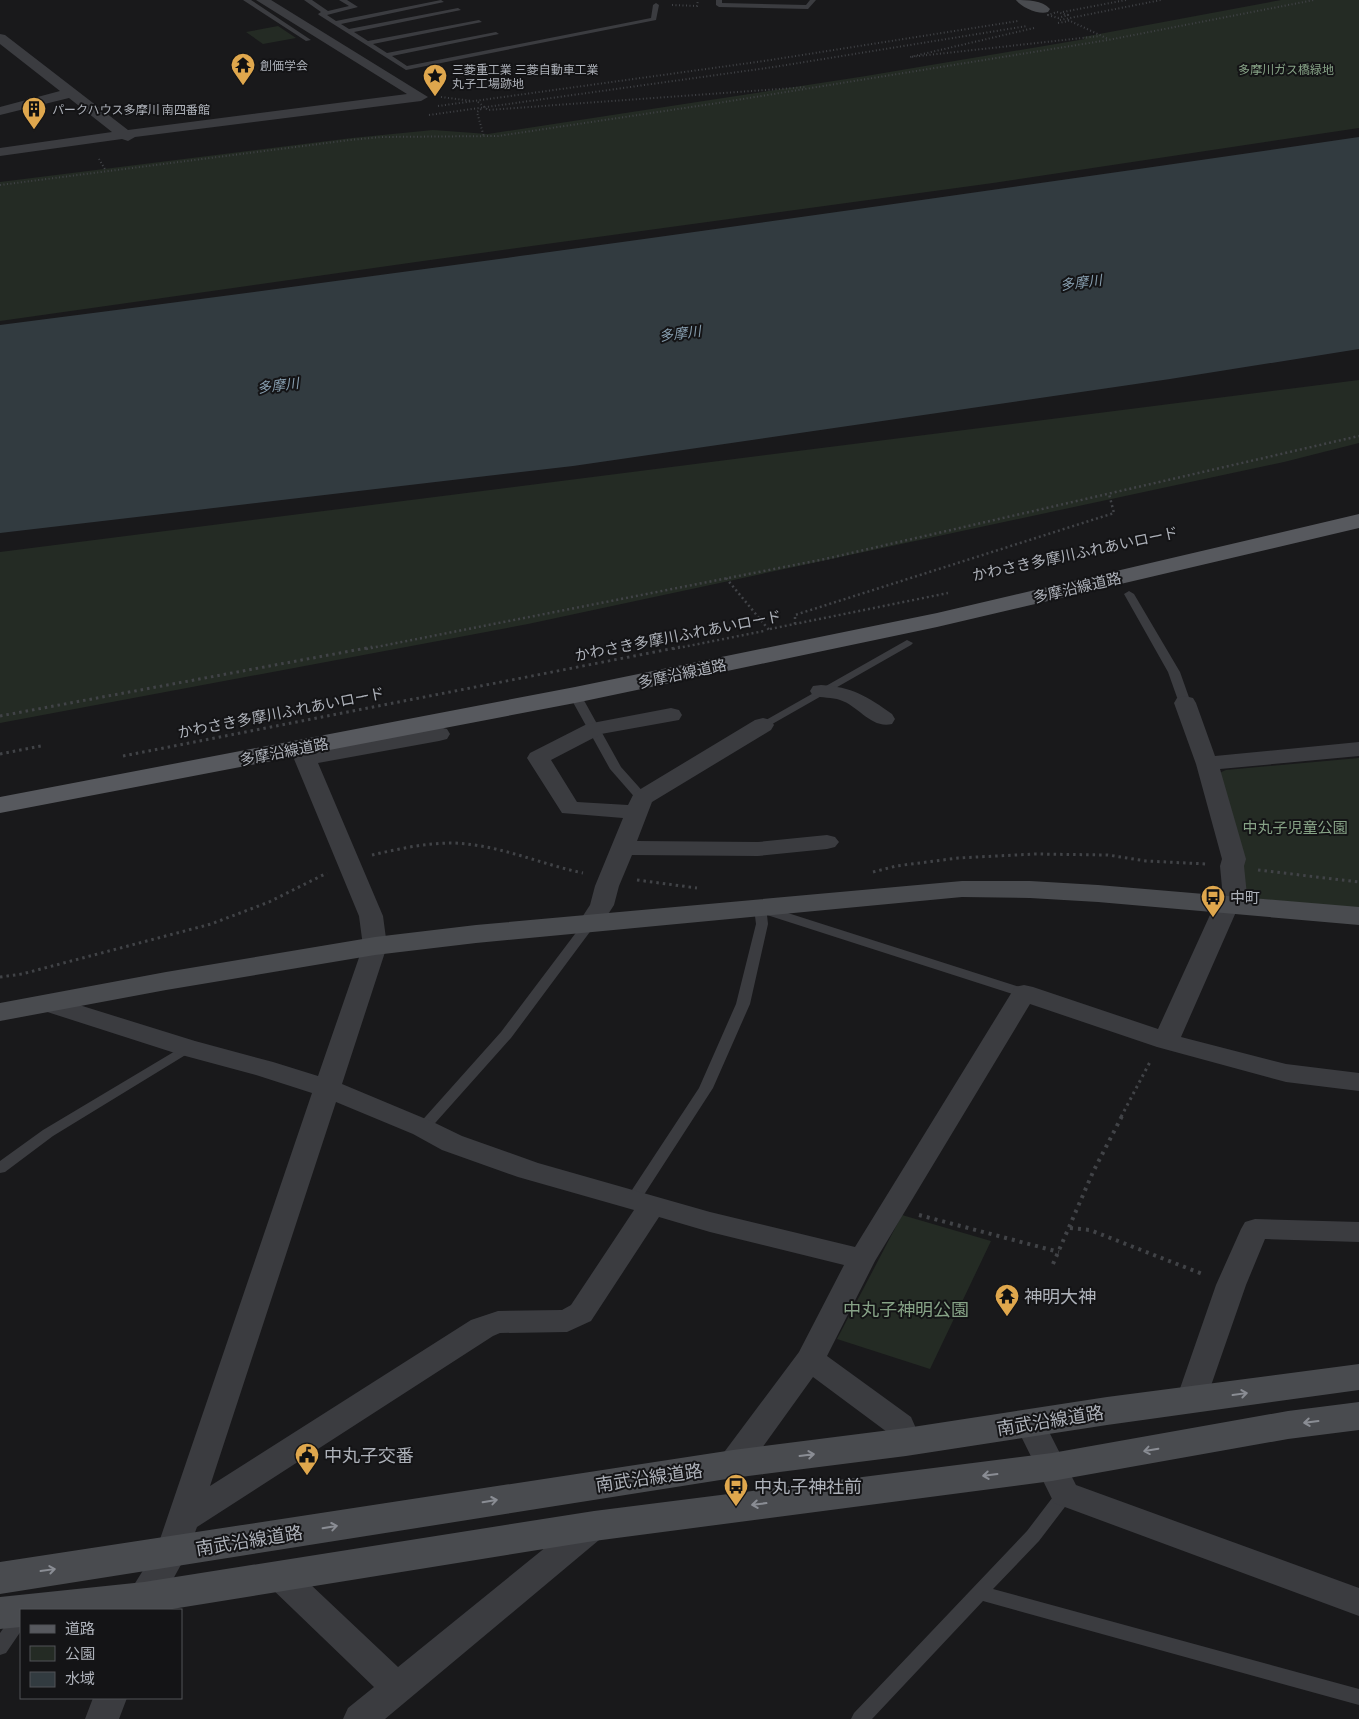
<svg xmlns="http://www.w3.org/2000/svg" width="1359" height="1719" viewBox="0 0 1359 1719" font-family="'Exo 2','Noto Sans JP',sans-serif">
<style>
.green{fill:#242b24}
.water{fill:#323b40}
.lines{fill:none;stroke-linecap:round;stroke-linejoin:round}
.path-far3{stroke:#414347;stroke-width:2;stroke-dasharray:1 2.5;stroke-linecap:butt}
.path-far2{stroke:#414347;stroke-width:2.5;stroke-dasharray:2 3;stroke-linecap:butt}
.path-far1{stroke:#414347;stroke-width:3;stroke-dasharray:2.5 4;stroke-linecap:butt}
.path{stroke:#414347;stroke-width:4;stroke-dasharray:3 5;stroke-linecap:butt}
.lane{fill:#3b3c40;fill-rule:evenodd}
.street{fill:#3b3c40;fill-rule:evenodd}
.secondary{fill:#494b4f;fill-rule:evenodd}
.primary{fill:#57595e;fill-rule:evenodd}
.oneway{stroke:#8a8d94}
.labels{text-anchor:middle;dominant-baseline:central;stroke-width:4;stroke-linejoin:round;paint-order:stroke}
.far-poi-label{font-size:12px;fill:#adb1b9;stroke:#141416;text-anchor:start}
.far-park-label{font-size:12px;fill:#86a286;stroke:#141416}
.far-water-label{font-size:14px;font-style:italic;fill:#889fb0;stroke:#141416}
.street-label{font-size:15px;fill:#adb1b9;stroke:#141416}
.park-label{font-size:15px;fill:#86a286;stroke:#141416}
.poi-label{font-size:15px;fill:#adb1b9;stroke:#141416;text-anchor:start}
.near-poi-label{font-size:18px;fill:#adb1b9;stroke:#141416;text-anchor:start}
.near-park-label{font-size:18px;fill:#86a286;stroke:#141416}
.near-street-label{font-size:18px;fill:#adb1b9;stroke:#141416}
</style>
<rect width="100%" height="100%" fill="#19191b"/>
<!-- green -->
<path class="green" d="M1281,0H1359V128L993,183L423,261L0,321V182L352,138L433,130L488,134L866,76L1085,39L1083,37Z
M278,26L296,38L263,44L246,32Z
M1359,380V443L1284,462L528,624L0,723V552Z
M1359,758V908L1247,898L1219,773L1226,770Z
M902,1215L991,1241L930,1369L837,1339Z"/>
<!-- water -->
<path class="water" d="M1359,137V349L1170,379L573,466L0,533V325C454,267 906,203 1359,137Z"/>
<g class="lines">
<!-- path-far3 -->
<path class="path-far3" d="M672,5L697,6L698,0
M1057,12L1068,15L1058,18L1048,15Z
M1063,12L1126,0
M1060,20L1161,0
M1068,20L1108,39
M1058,23L1069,21
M1034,28L910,57L1100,36
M441,97L472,101
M478,102L488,110L806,87
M438,106L764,61L1018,21
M481,109L477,112L484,137
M429,115L774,67L1027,26
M99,159L106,171
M0,185L350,140L381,137L498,136L718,103L1108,40L1314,0"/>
<!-- path-far2 -->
<path class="path-far2" d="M726,578L769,630
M795,624V615L1114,513L1109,494
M770,629L948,593
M366,649L825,559L1359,436
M673,649L764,631"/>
<!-- path-far1 -->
<path class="path-far1" d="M0,716L372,647
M0,754L41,746
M123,756L680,647
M372,855C398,849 425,843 452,843C497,844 540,864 583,873
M1258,870L1359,882
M873,872L896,866L958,858L1035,854L1108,855L1146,861L1207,864
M637,880L697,888
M0,977L22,974L211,924L269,902L327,873
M1121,1117L1151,1060"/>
<!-- path -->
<path class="path" d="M919,1215L1059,1252
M1070,1228L1090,1230L1205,1275
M1053,1264L1093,1172L1122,1116"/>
<!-- lane -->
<path class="lane" d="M243,0H251L311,40L306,41Z
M304,0H312L328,11L349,6L339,0H347L358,7L327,15L336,21L441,0L444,2L341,24L349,29L458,8L461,10L354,32L368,41L479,20L482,22L373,44L387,53L496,32L499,34L392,56L407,66L651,18L653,5L656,3L659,5L656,20L406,70L319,15L318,14L321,12Z
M716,0H722V3L806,5L810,0H816L808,9L719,7L716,5Z
M1129,591L1134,594L1180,672L1191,703L1189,705L1185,706L1179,703L1168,672L1124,594Z
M907,640L913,643L911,645L767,727L763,728L757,725Z
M575,692L581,695L621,767L646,795L648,798L646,801H638L610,769L569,695Z
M760,904L1029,990L1031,993L1029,996H1019L767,915L768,924L750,1004L713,1088L638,1204L633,1205L628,1204L626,1200L628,1196L699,1088L736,1004L756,924L754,908Z
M589,921L595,925L511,1038L428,1131H418L416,1128L418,1125L501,1032L584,922Z
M187,1044L192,1045L194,1048L192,1051L53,1136L5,1172L0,1173V1161L43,1130Z
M1065,1487L1071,1489L1073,1494L1071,1499L1039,1541L993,1589L1359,1689V1705L983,1601L872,1719H851L854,1713L1027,1531L1059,1489Z
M21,1610H23L21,1631L6,1653L0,1655V1633L15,1612Z"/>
<!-- street -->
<path class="street" d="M256,0H271L428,97L421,101L135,137L128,141L122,139L0,156V148L112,132L69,98L0,115V107L60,91L0,44V34L5,35L128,130L407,94Z
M821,685C852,687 867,696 892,714L895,719L892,724C871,729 859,706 840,700C832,697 822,698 813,696L810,691L813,686Z
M1185,696L1193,698L1196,703L1215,756L1359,742V756L1220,769L1246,859L1244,866L1248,905L1245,910L1236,912L1181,1037L1286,1064L1359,1073V1091L1286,1082L1157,1047L1030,1004L875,1261L827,1356L911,1417L922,1442L917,1451L906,1454L895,1451L887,1432L813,1377L744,1473L733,1476L722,1473L717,1464L722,1455L799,1352L844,1265L710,1232L659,1217L591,1321L567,1332L500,1333L493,1336L197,1527L188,1552L156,1610H122L132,1588L157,1548L312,1093L256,1075L178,1054L38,1009L34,1003L38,997L47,995L195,1041L273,1062L318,1076L363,946L359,916L294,759L297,754L439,727L447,729L450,734L447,739L439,741L318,763L383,916L387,946L342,1084L433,1122L462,1136L538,1163L710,1212L855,1247L1015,987L1024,985L1033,987L1158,1029L1215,904L1218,899L1223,898L1220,866L1222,859L1196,764L1174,703L1177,698ZM336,1102L413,1134L442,1150L518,1177L634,1210L571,1305L562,1310L498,1311L471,1320L210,1486Z
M671,708L679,710L682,715L679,720L601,734L551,760L577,802L628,805L634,793L755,720L763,718L771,720L774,725L771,730L652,802L637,841L758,842L827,835L835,837L839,842L835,847L827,849L758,856L632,855L619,886L614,905L598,930L589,932L580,930L577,925L590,905L595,886L623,818L562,813L527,758L530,753L587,724Z
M1255,1219L1359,1222V1242L1265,1239L1246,1285L1206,1400L1202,1408L1191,1412L1180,1408L1176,1400L1216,1285L1241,1229L1245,1222Z
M1030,1412L1041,1416L1076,1485L1359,1588V1616L1054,1503L1015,1424L1019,1416Z
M594,1513L605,1517L610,1526L605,1535L385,1719H343L348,1708L374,1687L268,1585L264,1576L268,1567L280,1563L292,1567L398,1667L583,1517Z
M93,1698H127L119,1719H85Z"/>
<!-- secondary -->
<path class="secondary" d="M1016,0C1028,0 1042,0 1050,9L1048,12C1039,15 1022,8 1016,0Z
M962,881H1030L1098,885L1359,907V925L1098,902L1030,898L962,897L476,943L375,955L166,990L0,1021V1003L166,972L375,937L476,925Z
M1359,1364V1390L1107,1425L906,1456L733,1478L0,1594V1562L733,1450L906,1428L1107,1397Z
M1359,1402V1430L1288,1439L1052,1481L594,1541L166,1610H21V1627L0,1629V1597L144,1582L594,1511L1052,1453L1288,1411Z"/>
<!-- primary -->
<path class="primary" d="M1359,514V528L937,627L575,703L0,813V797L575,687L937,613Z"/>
</g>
<!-- one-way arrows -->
<defs><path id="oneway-shaft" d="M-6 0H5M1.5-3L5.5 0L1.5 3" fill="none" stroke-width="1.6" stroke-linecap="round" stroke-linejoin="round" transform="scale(1.25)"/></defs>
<g class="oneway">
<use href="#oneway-shaft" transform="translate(1240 1394) rotate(-8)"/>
<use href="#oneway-shaft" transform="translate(1311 1422) rotate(173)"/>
<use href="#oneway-shaft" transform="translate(1151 1450) rotate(170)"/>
<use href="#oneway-shaft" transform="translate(807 1455) rotate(-7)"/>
<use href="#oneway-shaft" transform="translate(990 1475) rotate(173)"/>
<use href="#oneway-shaft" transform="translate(490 1501) rotate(-9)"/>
<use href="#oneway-shaft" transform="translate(759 1504) rotate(173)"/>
<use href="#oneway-shaft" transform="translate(330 1527) rotate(-9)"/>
<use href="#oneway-shaft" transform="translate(48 1570) rotate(-8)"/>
</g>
<!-- icons -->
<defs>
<symbol id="temple-pin" viewBox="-11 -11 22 30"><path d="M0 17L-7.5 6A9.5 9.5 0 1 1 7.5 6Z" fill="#dfa74d" stroke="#141416"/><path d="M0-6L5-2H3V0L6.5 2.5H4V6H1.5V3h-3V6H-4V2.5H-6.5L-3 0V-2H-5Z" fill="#111"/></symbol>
<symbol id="sight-pin" viewBox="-11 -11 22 30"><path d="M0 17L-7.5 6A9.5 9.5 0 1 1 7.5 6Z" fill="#dfa74d" stroke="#141416"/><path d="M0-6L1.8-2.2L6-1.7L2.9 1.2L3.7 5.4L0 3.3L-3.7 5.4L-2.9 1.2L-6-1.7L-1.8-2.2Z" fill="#111"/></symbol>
<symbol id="building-pin" viewBox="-11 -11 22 30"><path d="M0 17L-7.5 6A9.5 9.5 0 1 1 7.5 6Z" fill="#dfa74d" stroke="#141416"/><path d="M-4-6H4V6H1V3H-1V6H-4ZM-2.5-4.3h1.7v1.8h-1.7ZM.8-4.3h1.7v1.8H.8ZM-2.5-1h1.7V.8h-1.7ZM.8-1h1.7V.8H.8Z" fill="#111"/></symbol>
<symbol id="bus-pin" viewBox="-11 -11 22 30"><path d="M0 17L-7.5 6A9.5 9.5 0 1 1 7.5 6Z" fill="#dfa74d" stroke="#141416"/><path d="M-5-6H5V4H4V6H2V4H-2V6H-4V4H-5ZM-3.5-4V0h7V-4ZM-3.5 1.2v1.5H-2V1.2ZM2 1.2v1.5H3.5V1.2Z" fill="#111"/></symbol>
<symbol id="civic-pin" viewBox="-11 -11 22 30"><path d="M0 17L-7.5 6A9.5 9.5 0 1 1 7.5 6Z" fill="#dfa74d" stroke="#141416"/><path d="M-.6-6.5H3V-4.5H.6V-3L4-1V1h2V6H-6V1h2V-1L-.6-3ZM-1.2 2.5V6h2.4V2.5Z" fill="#111"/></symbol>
</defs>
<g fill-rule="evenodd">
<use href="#temple-pin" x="229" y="51" width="28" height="38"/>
<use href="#sight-pin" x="421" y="62" width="28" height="38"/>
<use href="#building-pin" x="20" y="95" width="28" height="38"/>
<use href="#bus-pin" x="1199" y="883" width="28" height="38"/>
<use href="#temple-pin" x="993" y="1282" width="28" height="38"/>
<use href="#civic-pin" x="293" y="1441" width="28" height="38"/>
<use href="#bus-pin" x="722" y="1472" width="28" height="38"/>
</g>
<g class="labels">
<!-- far-poi labels -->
<g class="far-poi-label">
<text x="260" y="65">創価学会</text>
<text x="452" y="69">三菱重工業 三菱自動車工業<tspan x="452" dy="14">丸子工場跡地</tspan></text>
<text x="52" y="109">パークハウス多摩川 南四番館</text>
</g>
<!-- far-park labels -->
<g class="far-park-label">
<text x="1286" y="69">多摩川ガス橋緑地</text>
</g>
<!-- far-water labels -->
<g class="far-water-label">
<text transform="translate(1081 282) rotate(-7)">多摩川</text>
<text transform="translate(680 333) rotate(-7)">多摩川</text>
<text transform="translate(278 385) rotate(-7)">多摩川</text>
</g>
<!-- street labels -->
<g class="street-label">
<text transform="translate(1075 553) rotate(-12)">かわさき多摩川ふれあいロード</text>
<text transform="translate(1077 587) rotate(-13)">多摩沿線道路</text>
<text transform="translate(678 635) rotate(-11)">かわさき多摩川ふれあいロード</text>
<text transform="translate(682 673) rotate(-12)">多摩沿線道路</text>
<text transform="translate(281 712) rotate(-11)">かわさき多摩川ふれあいロード</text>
<text transform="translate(284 751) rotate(-11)">多摩沿線道路</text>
</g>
<!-- park labels -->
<g class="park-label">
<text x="1295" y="827">中丸子児童公園</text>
</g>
<!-- poi labels -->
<g class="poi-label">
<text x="1230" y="897">中町</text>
</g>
<!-- near-poi labels -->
<g class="near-poi-label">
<text x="1024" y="1296">神明大神</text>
<text x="324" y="1455">中丸子交番</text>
<text x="754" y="1486">中丸子神社前</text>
</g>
<!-- near-park labels -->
<g class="near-park-label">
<text x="906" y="1309">中丸子神明公園</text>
</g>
<!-- near-street labels -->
<g class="near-street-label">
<text transform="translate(1050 1420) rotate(-9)">南武沿線道路</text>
<text transform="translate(649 1477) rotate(-8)">南武沿線道路</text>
<text transform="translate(249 1540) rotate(-9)">南武沿線道路</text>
</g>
</g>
<!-- legend -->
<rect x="20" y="1609" width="162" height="90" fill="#141416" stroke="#515357"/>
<rect x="30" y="1625" width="25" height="8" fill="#57595e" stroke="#515357"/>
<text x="65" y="1634" font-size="15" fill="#adb1b9">道路</text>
<rect x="30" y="1646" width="25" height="15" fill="#242b24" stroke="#515357"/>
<text x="65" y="1659" font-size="15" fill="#adb1b9">公園</text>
<rect x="30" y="1672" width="25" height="15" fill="#323b40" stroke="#515357"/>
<text x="65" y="1684" font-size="15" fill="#adb1b9">水域</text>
</svg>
